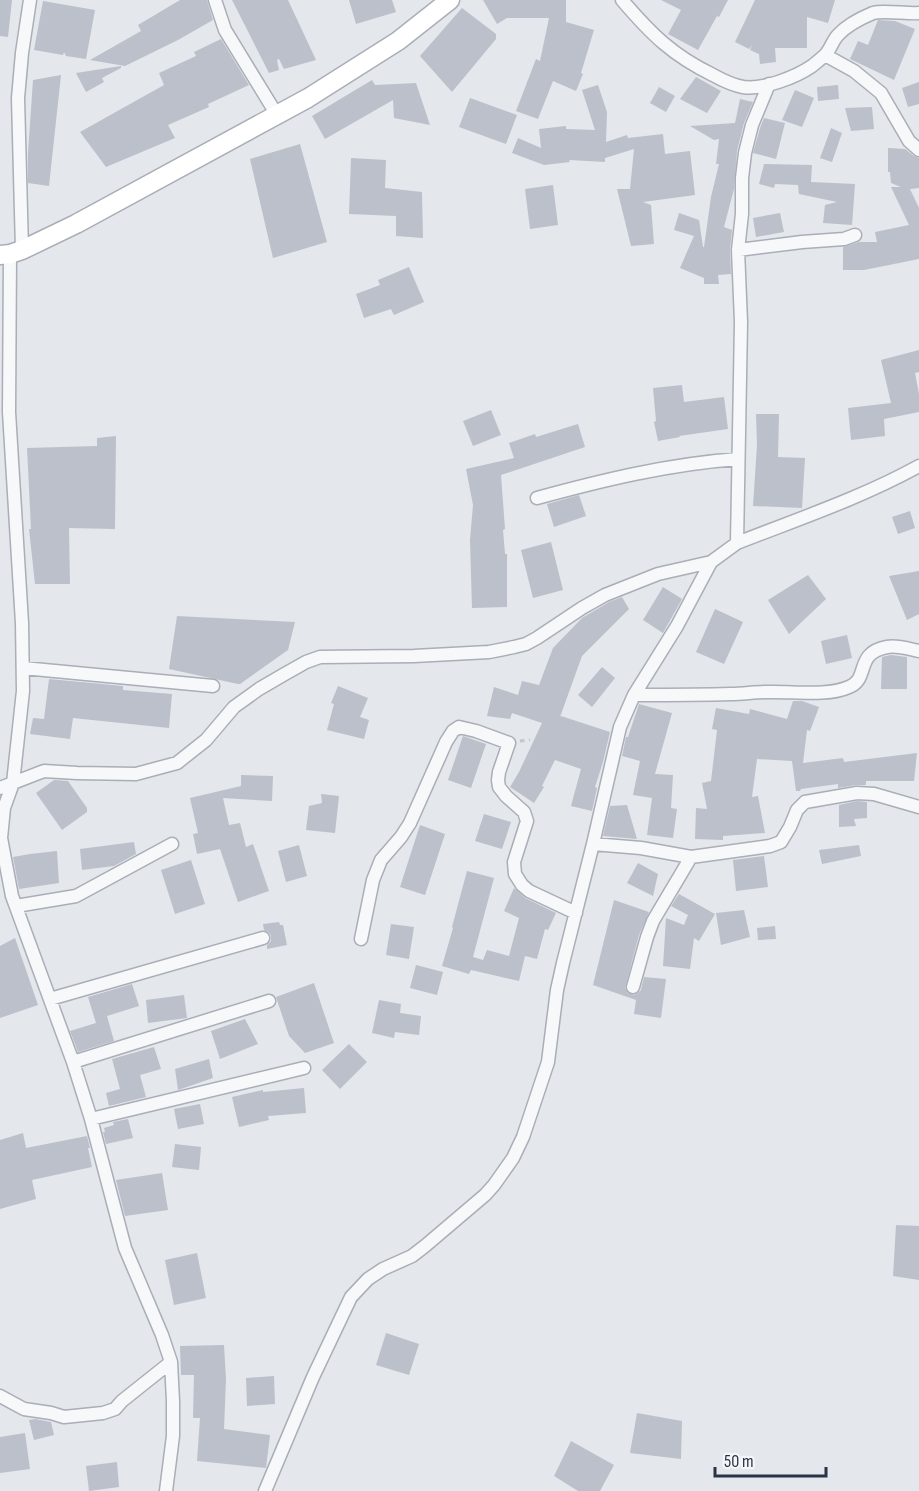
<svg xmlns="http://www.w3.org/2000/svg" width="919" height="1491" viewBox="0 0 919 1491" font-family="'Sofia Sans Condensed',sans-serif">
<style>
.building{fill:#bbc0ca}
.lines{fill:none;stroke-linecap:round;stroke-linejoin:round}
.minor-casing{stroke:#a9aeb7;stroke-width:15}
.secondary-casing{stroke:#a9aeb7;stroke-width:21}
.path{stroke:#c2c5cb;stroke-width:3;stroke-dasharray:4.5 4.5;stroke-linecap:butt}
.minor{stroke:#f7f8fa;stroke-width:12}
.secondary{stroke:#fff;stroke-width:18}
</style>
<rect width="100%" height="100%" fill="#e4e7ec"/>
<!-- building -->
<path class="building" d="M0,0H12L8,37L0,36Z
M180,0H207L213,20L178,40L125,66L90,60L141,31L138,25Z
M232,0H288L316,60L284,69L279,59L277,60L279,70L269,73Z
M349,0H392L396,12L356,24Z
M483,0H566V22L594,30L581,73L583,74L576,91L553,81L538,119L516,111L536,59L540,61L549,18H507L497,24Z
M661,0H728L719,17L717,16L698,50L668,34L681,10Z
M755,0H835L828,23L807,17V48H775L776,62L760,64L759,54L750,50L752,45L749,49L735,42Z
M43,1L95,10L86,59L66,56L64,52L63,55L34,50Z
M462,8L496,34V39L452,92L420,56Z
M878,20L895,21L915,29L894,80L850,59L858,41L868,45Z
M221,39L249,85L208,104L209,107L168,125L175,138L106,167L80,132L164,85L159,73L196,56L194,52Z
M121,66V68L102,78L104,82L86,92L76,73Z
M61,75L49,186L28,183V153L33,80Z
M696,77L721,91L707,113L680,99Z
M372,80L375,85L416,83L430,125L394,118L393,100L325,139L312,116Z
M919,82V104L908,107L902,88Z
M598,85L607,112L606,142L627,135L628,138L663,134L665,154L690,151L695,195L643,202L651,205L654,244L631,246L617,189H630L634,149L605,158V162L569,160L570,162L544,165L512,153L518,138L541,148L539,129L566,126V129L595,130L582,90Z
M838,85L839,99L818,101L817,87Z
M659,87L675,96L666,112L650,103Z
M795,90L814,98L802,127L782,120Z
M470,98L517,115L506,144L459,127Z
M740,99L753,102L744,123L737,151L734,189L724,227L732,230L730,250L731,274L718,275L719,284H704V278L680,268L694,236L674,230L679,213L699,220L703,247H704L711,197L719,164H716L719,139L714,140L690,126L735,123Z
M872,107L874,129L851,131L845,108Z
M764,118L785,123L776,159L753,153L760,128Z
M831,128L842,133L832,162L820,158Z
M300,144L327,242L273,258L250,159Z
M888,148L905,149L914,156L919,158V188L910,189L919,208V259L864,270H843V247L859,242H877L875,232L909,225L891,187H901L891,183L890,172H888Z
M351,158L386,160L385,188L422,192L423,238L396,236V216L349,214Z
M764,164L812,165L811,182L855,184L852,225L823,223L825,205L837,202L799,194L798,185L775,184L774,188L759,184Z
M553,185L558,225L530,229L525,189Z
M780,213L784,232L756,237L753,218Z
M409,267L424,302L394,315L391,309L364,318L356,294L380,285L378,280Z
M919,350V372L915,373L919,394V412L884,419L885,436L851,440L848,408L891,403L881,360Z
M682,385L684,402L724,397L728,429L679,436L680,437L658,441L654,422L656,421L653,388Z
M491,410L501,435L473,446L463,421Z
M756,414H779L778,457L805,458L802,508L753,506L757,445Z
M578,424L585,447L501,475L505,529L503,530L505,554H507V607L472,608L470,540L473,505L466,469L514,458L509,443L535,434L536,437Z
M116,436L115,529L69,528L70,584H35L29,529H31L27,448L97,446V438Z
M579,495L586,516L554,527L547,504Z
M910,511L915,528L898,534L892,517Z
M551,542L563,590L533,598L521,550Z
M919,571V614L907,620L889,576Z
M808,575L826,599L789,634L768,600Z
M663,587L682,599L663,633L643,620Z
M622,597L629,609L582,656L560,717L561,716L610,732L603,762L595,787L597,788L592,811L571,806L581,769L555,760L542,786L544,787L534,803L510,787L519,772L542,723L512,713L510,719L487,716L494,687L518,695L522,681L539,685L553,648L582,618L609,602Z
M715,609L743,622L724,664L696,652Z
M177,616L295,622L288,650L240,684H238L169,669Z
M847,635L852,658L826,664L821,641Z
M891,655L907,657V689H881L882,657Z
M602,667L615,678L592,707L578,695Z
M49,679L123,686V690L172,694L169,728L73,718L70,739L30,734L33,718L44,719Z
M338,686L368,698L360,717L369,720L364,739L327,730L334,704L331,703Z
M793,701H802L819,707L810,731L807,730L803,763L843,758L844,762L917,753L914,781H866V785H856L838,788V784L801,789L800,791H796L792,761L757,759L752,797L758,796L765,833L723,836V840L695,839L696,808L707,809L702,783L711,781L717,730L712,729L716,708L749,714L750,709L787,719Z
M639,704L672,713L655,774L673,775L671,808L677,809L673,838L647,835L652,798L633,795L640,761L622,756L626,737H628Z
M463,736L486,744L471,788L448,780Z
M241,775L273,776L272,801L223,798L229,825L240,823L246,847L253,844L269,891L238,902L220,849L197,854L193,834L198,833L190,798L241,786Z
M54,780L68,781L87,808V812L62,830L36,793Z
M321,794L339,796L335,833L306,830L309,806L322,803Z
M857,801L867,802V818L854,819L856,826L839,827V805Z
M627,805L637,839L603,836L610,806Z
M484,814L511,822L502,849L475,841Z
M420,825L445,834L425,895L400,887Z
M134,842L136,854L114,866L82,870L80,849Z
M299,845L307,876L286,882L278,851Z
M859,845L861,856L822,864L819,850Z
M57,851L59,883L19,889L13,857L30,854Z
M764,856L768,887L736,891L733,860Z
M191,860L205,904L175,914L161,870Z
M638,863L658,874L653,896L627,883Z
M467,871L494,878L473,957L483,960L487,950L509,956L519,918L504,911L514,888L525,898L556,913L548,930L545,929L537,959L525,956L519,981L471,970L469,974L442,966L453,928L452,927Z
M679,894L715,914L699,941L694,938L690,969L663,966L666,918L684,925L688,915L671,906Z
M614,900L649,912L639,935L625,988L628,993L634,995L638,993L641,990L644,977L666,979L661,1018L634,1014L636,1000L593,985Z
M744,910L750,937L721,945L716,913Z
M279,922L280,925H283L287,945L267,949V945L271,941V936L269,933L264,930L263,924Z
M391,924L414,927L409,959L386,955Z
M775,926L776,939L758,940L757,928Z
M15,938L38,1005L0,1018V946Z
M416,965L443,972L437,995L410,988Z
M314,983L334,1043L305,1053L289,1036L276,997Z
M132,984L139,1006L107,1016L114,1041L78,1052L70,1031L96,1023L88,997Z
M184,995L187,1018L148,1023L146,1000Z
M379,1000L401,1004L400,1013L421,1016L419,1035L395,1032L394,1038L372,1033Z
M245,1019L258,1044L220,1059L211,1031Z
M349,1044L367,1062L340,1089L322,1070Z
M154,1047L161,1069L140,1075L146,1097L109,1106L106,1093L120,1089L112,1059Z
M209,1059L213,1078L178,1090L175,1069Z
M304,1088L306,1113L268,1116L269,1120L239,1127L232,1097L263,1090V1092Z
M200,1104L204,1124L178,1129L174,1109Z
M128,1119L133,1138L106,1144L103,1132H105L104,1128L114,1125L113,1122Z
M23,1133L26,1148L87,1136L90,1148H88L92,1167L32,1180L36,1199L0,1209V1140Z
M175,1144L201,1147L199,1170L172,1167Z
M162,1173L168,1210L125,1216L116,1180Z
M896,1225L919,1226V1280L893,1276Z
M197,1253L206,1298L174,1305L165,1260Z
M386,1333L419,1344L409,1375L376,1365Z
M224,1345L226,1379L224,1429L270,1435L266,1468L197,1461L200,1418H193L194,1375H181L180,1346Z
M274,1376L275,1404L247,1406L246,1378Z
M637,1413L682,1421L681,1459L630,1453Z
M35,1419L51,1422L54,1435L34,1440L29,1420Z
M25,1433L30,1469L0,1473V1437Z
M571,1441L614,1465L600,1491H578L554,1476Z
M117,1462L119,1487L89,1491L86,1466Z"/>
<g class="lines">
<defs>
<path id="minor" d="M215,0L225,30L277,115
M622,0C651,34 672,55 713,75C722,80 732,85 743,87C763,90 796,77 812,66C817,62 822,58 826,54C831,48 833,40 838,35C847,25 861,18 873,13C882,10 908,14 919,13
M825,55L854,71L881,93L909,141L919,150
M22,250L18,98L22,53L30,0
M738,250L802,242L844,239L855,235
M537,498C603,480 669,464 738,459
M737,543C798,519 861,498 919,466
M711,562L737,543L741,322L738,250L742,214V178L745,153L752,125L769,84
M23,668L213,686
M634,695C666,695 699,695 731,694C743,694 755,692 767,692C793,691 826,697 849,687C870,679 854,653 887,647C897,645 909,649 919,651
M0,788L44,771L77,773L136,774L177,763L206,740L234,707L259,689L283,675L306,662L320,657L414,656L489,652L514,647L526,644L537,638L582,608L605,595L658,574L711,562L677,626L634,695L620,727L593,844L563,963L557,990L548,1062L523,1137L513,1158L494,1185L485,1195L425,1246L412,1256L383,1269L368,1279L351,1297L313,1377L265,1491
M4,808L1,838L12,896L73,1062L91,1119L125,1248L162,1335L171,1362L173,1401V1436L166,1491
M1,813L4,808L13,783L23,691L22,623L9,412L10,254
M593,844L641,848L691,857L770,846L781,842L790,827L797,810L805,802L857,793L874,794L919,807
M16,906L76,896L172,844
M361,939L373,880L381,860L401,837L410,823L446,742L453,731L459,727L476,731L509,743L499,772L498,780L499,787L506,796L524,812L527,821L514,862L515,874L522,885L529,891L576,913
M633,987L647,937L653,921L691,857
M50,999L263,938
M73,1062L269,1001
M91,1119L304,1068
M0,1396L24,1409L51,1413L64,1417L103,1413L115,1409L122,1401L171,1362"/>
<path id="secondary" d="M0,255L10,254L22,250L76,224L308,98L398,41L450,0"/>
</defs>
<!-- minor casing -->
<use href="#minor" class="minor-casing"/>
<!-- secondary casing -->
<use href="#secondary" class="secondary-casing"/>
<!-- path -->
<path class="path" d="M520,741L530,740"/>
<!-- minor -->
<use href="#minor" class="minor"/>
<!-- secondary -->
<use href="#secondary" class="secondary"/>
</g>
<!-- scale -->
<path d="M715 1467v9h111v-9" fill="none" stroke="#2b3445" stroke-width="3"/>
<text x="724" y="1467" font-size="18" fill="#2b3445" stroke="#f4f6f9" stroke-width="4.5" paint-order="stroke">50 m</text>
</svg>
